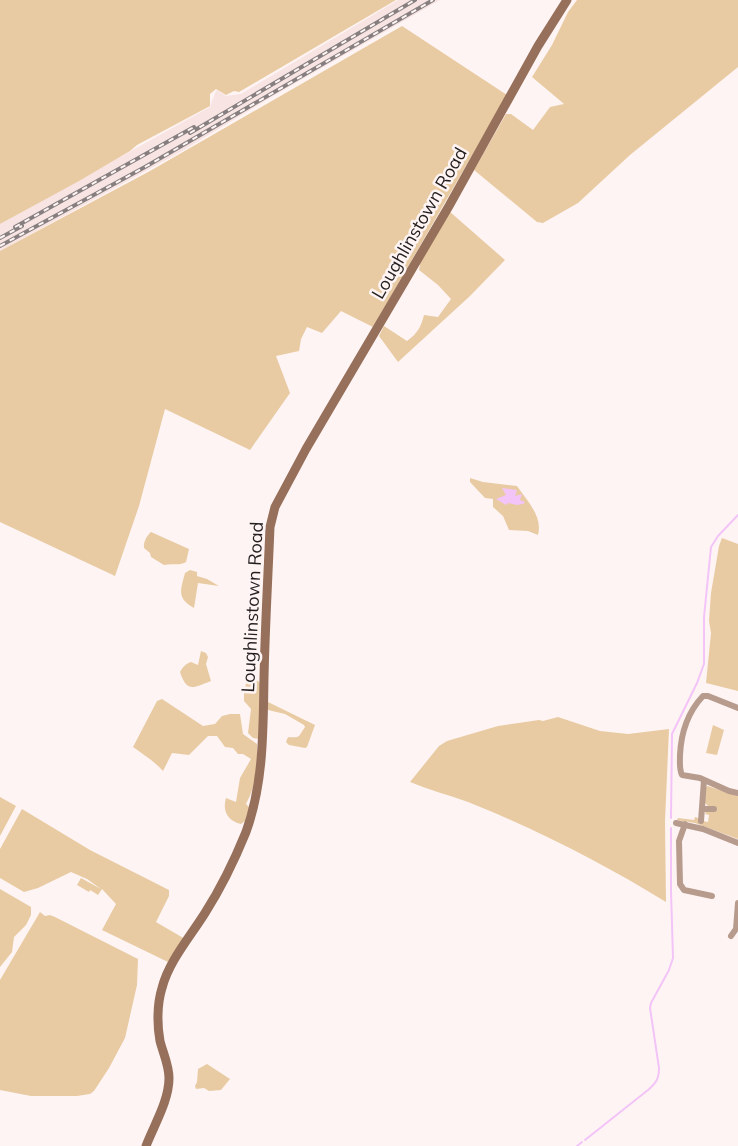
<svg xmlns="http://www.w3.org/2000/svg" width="738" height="1146" viewBox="0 0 738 1146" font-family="Mulish,sans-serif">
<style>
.built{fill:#f7e4e3}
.green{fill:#e8cba2}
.water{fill:#f3c4f7}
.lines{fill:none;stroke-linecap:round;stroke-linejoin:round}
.stream{stroke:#f3c4f7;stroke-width:2}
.street{stroke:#b79c8e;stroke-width:6}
.secondary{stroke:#96705b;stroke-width:9}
.rail-casing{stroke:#877f7f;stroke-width:4}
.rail{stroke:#fff4f4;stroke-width:2;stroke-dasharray:5.5;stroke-linecap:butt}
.labels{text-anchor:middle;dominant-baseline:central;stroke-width:5;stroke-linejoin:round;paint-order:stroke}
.street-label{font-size:18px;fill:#231f1f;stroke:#fff4f4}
</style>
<rect width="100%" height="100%" fill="#fff4f4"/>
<!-- built -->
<path class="built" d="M398,0H440L273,96L184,150L0,251V224L210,107L215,93L217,90L226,96L241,94Z"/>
<!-- green -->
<path class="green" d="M0,0H396L239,92L234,91L226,95L216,89L210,94V106L137,145L130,151L79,181L0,224Z
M577,0H738V67L630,155L578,203L543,223L537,222L474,170L506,114H511L533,130L550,107L564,104L570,109L532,77L552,45L568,12Z
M402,26L507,95C462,172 418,250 373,327L341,311L322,333L307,327L301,339L299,351L276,356L290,393L250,450L165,409L139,506L115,576L0,522V251L150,171Z
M449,211L505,260L470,296L398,362L379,336L384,326L407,341C417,334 421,327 424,315L438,317L451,299L438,285L419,270L421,259Z
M470,478L483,482L517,486C527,501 543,516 538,535L528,531L509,530L503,516L493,507V499L485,498L470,482Z
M151,532L189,549L186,562C179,566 172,563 164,565L151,557L150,553L144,548C143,543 147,535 151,532Z
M722,538L738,544V691L706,683L711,633L709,621L711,593L719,546Z
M190,570L197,572V576L207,579L219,586L198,583L194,608C177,598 180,591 185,573Z
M201,651L206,653L208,657L206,664L211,681C193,688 187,693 180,672C183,667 185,664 191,662L198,665Z
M247,680L258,681L261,685L260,739L253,738L248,733L251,709L244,701V692Z
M162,699L203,726L215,724L222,716L230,714H240L243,734L257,744C258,764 256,786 246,804L250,808L245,821L241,824C228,821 222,811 226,798L236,802L240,778L251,759L243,754H238L233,748L225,747L217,736H208L189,755L172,753L163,771C154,761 144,755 133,747L157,701Z
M268,702L315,725L307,747L305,748L289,745L286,742L288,737C301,738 298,737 305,727L304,725L285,714L268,710Z
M558,717L600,731L628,734L669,729L665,821L666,902C606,865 534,828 468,802C449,795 429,790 410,782L439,746L447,741L498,726L539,720L543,721Z
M713,725L724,730L717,755L706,753Z
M708,786L738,796V839L695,823L677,820L678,818L694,820L695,817C700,818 703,822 708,822L709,815L705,814L708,806L704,802L706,787Z
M0,797L16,806L0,836Z
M22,809L90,850L169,890V896L156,922L185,939L168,962L102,930L116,904L102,889L98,895L90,890L89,892L77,885L81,878L101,889L87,879L71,872L38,888L24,892L0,878V849Z
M0,889L31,907V915L26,925L14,937L12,952L0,967Z
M40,912L45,916L50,915L55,917L138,959L137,985L125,1038L109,1068L94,1091L90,1094L77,1096H31L0,1090V980Z
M207,1064L230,1079L221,1090L209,1091L204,1088L196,1089L195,1086L197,1082L198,1069Z"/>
<!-- water -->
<path class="water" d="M502,488L517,490L515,496L522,494L520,500L525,502L523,504L517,505L508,503L506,505L496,499L506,495Z"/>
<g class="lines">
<!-- stream -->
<path class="stream" d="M671,818L672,734L697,683L704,664V617L711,547L718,536L738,515
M585,1140L648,1090C656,1083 659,1079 659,1068L650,1008L651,1003L669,970L673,958L671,891V828
M577,1146L582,1142"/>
<!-- street -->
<path class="street" d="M738,708L708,696H703C687,713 681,733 680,755C680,762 679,769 682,775L700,778L729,791L738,793
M702,809H714
M701,821L704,780
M676,823L703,829L738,843
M685,824L679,841L680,884L684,890L712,896
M731,936L736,929L738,903"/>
<!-- secondary -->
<path class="secondary" d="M146,1146C154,1125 169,1101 169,1078C169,1065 163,1053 160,1041C157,1025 157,1004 162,988C169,961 190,937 205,913C221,888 235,859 246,832C264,782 263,730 264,678C265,628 268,577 270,527L275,507L306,449L449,206L538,46L567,0"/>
<defs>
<path id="rail" d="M190,133L415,0
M15,227L194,127
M0,238L22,226
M0,246L145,167L433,0"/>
</defs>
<!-- rail casing -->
<use href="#rail" class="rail-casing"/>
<!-- rail -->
<use href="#rail" class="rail"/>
</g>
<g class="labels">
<!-- street labels -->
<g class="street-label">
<text transform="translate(419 223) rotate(-60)">Loughlinstown Road</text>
<text transform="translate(252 607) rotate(-87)">Loughlinstown Road</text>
</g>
</g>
</svg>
